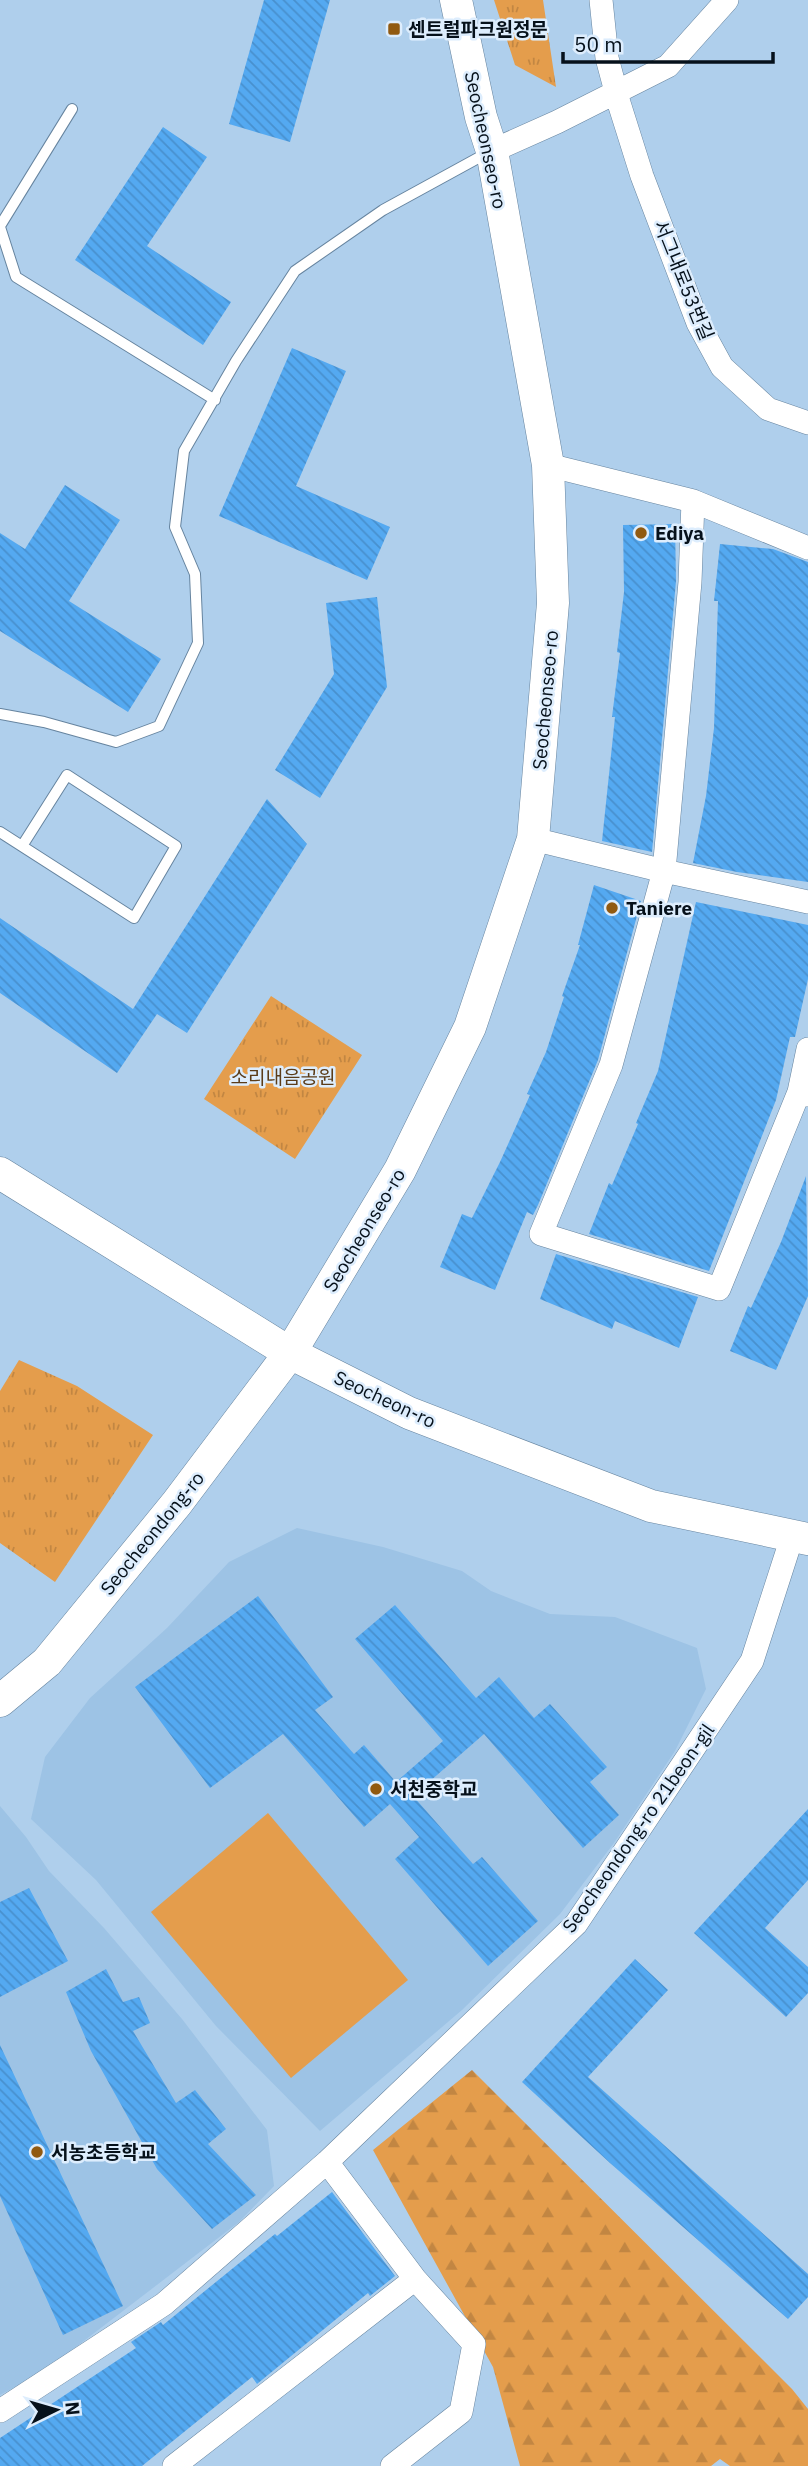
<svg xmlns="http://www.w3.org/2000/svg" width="808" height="2466" viewBox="0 0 808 2466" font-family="'IBM Plex Sans','Noto Sans KR',sans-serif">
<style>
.built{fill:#9dc3e5}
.grass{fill:#e49d4c}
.forest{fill:url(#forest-firs)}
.park{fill:url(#park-tufts)}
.building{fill:url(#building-back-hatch)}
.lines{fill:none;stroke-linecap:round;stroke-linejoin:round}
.lane-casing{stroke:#66849f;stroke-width:12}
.street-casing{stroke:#66849f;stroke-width:24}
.secondary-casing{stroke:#66849f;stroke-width:33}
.lane{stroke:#fff;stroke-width:10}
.street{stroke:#fff;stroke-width:23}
.secondary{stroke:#fff;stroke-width:32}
.poi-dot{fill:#915a11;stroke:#ddedfd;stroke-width:2.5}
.labels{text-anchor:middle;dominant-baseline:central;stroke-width:5;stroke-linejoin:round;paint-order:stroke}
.poi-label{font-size:19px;font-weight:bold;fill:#06111b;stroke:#ddedfd;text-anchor:start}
.street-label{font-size:19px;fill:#06111b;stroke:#ddedfd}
.park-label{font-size:19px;fill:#5b3c19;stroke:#ddedfd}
</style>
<defs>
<pattern id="forest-firs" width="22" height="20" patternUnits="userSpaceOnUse" patternTransform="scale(1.75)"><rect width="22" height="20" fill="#e49d4c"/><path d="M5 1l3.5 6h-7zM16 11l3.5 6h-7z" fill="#c28642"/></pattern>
<pattern id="park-tufts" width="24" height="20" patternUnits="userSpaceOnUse" patternTransform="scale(1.75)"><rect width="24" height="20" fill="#e49d4c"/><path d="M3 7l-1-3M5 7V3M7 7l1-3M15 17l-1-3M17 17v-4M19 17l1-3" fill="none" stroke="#c28642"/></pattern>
<pattern id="building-back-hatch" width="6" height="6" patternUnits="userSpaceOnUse" patternTransform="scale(1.75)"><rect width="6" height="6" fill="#54a9f1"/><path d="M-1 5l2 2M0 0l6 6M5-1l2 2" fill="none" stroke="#4890ce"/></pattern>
</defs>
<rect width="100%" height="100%" fill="#afcfec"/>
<!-- built -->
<path class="built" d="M297,1528L383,1547L462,1571L491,1591L550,1614L615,1617L697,1648L706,1689L675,1751L614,1843L560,1914L462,2010L320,2131L216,2026L96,1880L31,1819L45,1757L90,1698L167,1628L229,1562Z
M0,1806L26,1837L49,1871L104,1928L182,2019L267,2130L274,2186L239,2222L46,2370L0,2395Z"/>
<!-- grass -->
<path class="grass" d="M268,1813L408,1980L291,2078L151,1912Z"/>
<!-- forest -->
<path class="forest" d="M472,2070L792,2389L808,2409V2466H730L720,2459L711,2466H520L493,2367L373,2150Z"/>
<!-- park -->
<path class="park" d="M494,0H543L556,87L515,65Z
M271,996L362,1055L295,1159L204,1099Z
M19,1360L77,1386L153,1435L55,1582L0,1543V1391Z"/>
<!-- building -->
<path class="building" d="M264,0H330L290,142L229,124Z
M163,127L207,157L147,246L231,302L203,345L75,260Z
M292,348L346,371L296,486L390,527L367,580L219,516Z
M65,485L120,520L69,601L161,659L128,712L0,631V533L25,549Z
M675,524L676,581L652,852L602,841L615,717H612L620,653L617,652L624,592L623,525Z
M720,544L773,549L808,562V882L737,872L693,863L706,796L714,728L718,601H714Z
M377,597L387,687L320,798L275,770L334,674L326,603Z
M267,799L307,844L187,1033L157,1014L117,1073L0,993V918L133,1009Z
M594,885L641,901L598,1060L538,1205L533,1215L527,1212L495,1290L440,1267L462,1214L472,1218L500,1162L530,1095L527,1094L546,1052L564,997L562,996L580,945H578Z
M696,902L808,925V979L795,1037H790L776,1100L709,1271L589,1234L609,1183L612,1185L638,1124L636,1123L658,1071Z
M806,1176L808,1296L776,1370L730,1351L748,1306L751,1308L781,1242Z
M556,1254L698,1297L679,1348L615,1321L612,1329L540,1299Z
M258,1596L333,1697L315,1710L354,1754L364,1745L396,1782L443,1741L355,1639L395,1605L476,1698L499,1677L534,1718L550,1704L607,1767L590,1782L619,1815L583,1848L484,1734L413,1796L473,1864L482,1857L538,1921L488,1966L395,1859L419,1837L390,1804L364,1827L283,1734L210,1788L135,1687Z
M808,1809V1880L765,1928L808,1967V1993L786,2017L694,1933Z
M29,1888L68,1961L0,1997V1902Z
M635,1959L668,1990L588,2077L808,2274V2297L788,2319L610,2163L522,2082Z
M106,1969L123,2002L139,1997L150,2023L133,2031L176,2103L195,2090L226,2129L208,2144L256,2195L212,2229L157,2169L91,2051L66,1992Z
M0,2045L123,2306L63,2335L0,2196Z
M332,2192L395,2276L370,2296L368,2293L257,2384L252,2377L142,2466H0V2438L136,2348L131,2342L161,2322L163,2325L275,2234L277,2236Z"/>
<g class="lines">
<defs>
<path id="lane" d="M0,226L72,109
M0,227L16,277L215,400
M0,714L44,722L116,742L159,726L198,643L195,574L175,527L184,451L236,361L295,271L383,210L489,152
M0,832L134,918L176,846L67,775L22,846"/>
<path id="street" d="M601,0L607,58L619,103L642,176L698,323L722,367L768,409L808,423
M492,151L557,122L668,66L727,0
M548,465L693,501
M533,839L664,871L808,902
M808,1049L799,1092L808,1095
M799,1092L719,1289L541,1234L611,1065L664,871L690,582L693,501L808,548
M327,2162L415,2279L474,2344L461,2412L392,2466
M0,2411L164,2304L327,2162L576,1924L752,1661L792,1537
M174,2466L415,2279"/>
<path id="secondary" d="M0,1173L290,1353L409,1413L651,1506L808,1539
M0,1701L47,1662L177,1503L290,1353L400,1170L470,1027L533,839L553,603L548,465L492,151L481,117L456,0"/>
</defs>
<!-- lane casing -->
<use href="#lane" class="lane-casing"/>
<!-- street casing -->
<use href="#street" class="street-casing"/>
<!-- secondary casing -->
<use href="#secondary" class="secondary-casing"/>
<!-- lane -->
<use href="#lane" class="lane"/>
<!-- street -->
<use href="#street" class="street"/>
<!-- secondary -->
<use href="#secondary" class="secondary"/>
</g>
<!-- markers -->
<g class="poi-dot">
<rect x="387" y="22" width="14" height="14" rx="3.5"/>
<circle cx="641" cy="533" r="7"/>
<circle cx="612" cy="908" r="7"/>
<circle cx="376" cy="1789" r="7"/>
<circle cx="37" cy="2152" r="7"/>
</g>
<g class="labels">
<!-- poi labels -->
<g class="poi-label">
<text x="408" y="29">센트럴파크원정문</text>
<text x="655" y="533">Ediya</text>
<text x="626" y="908">Taniere</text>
<text x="390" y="1789">서천중학교</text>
<text x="51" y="2152">서농초등학교</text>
</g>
<!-- street labels -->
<g class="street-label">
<text transform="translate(486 140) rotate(78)">Seocheonseo-ro</text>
<text transform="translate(684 280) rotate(68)">서그내로53번길</text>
<text transform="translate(545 700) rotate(-85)">Seocheonseo-ro</text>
<text transform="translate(364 1230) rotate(-59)">Seocheonseo-ro</text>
<text transform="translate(385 1399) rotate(25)">Seocheon-ro</text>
<text transform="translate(152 1533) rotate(-51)">Seocheondong-ro</text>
<text transform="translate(638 1828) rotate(-55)">Seocheondong-ro 21beon-gil</text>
</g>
<!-- park labels -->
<g class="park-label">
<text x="283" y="1077">소리내음공원</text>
</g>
</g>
<!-- north arrow -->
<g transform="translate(56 2410) rotate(85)" stroke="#ddedfd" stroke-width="5" paint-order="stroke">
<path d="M0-5L12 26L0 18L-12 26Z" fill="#06111b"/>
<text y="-10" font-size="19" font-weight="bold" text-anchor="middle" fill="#06111b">N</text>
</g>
<!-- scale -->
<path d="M563 52v10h210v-10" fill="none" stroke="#06111b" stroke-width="3.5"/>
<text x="574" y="52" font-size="21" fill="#06111b" stroke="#ddedfd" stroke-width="5" paint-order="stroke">50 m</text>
</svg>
